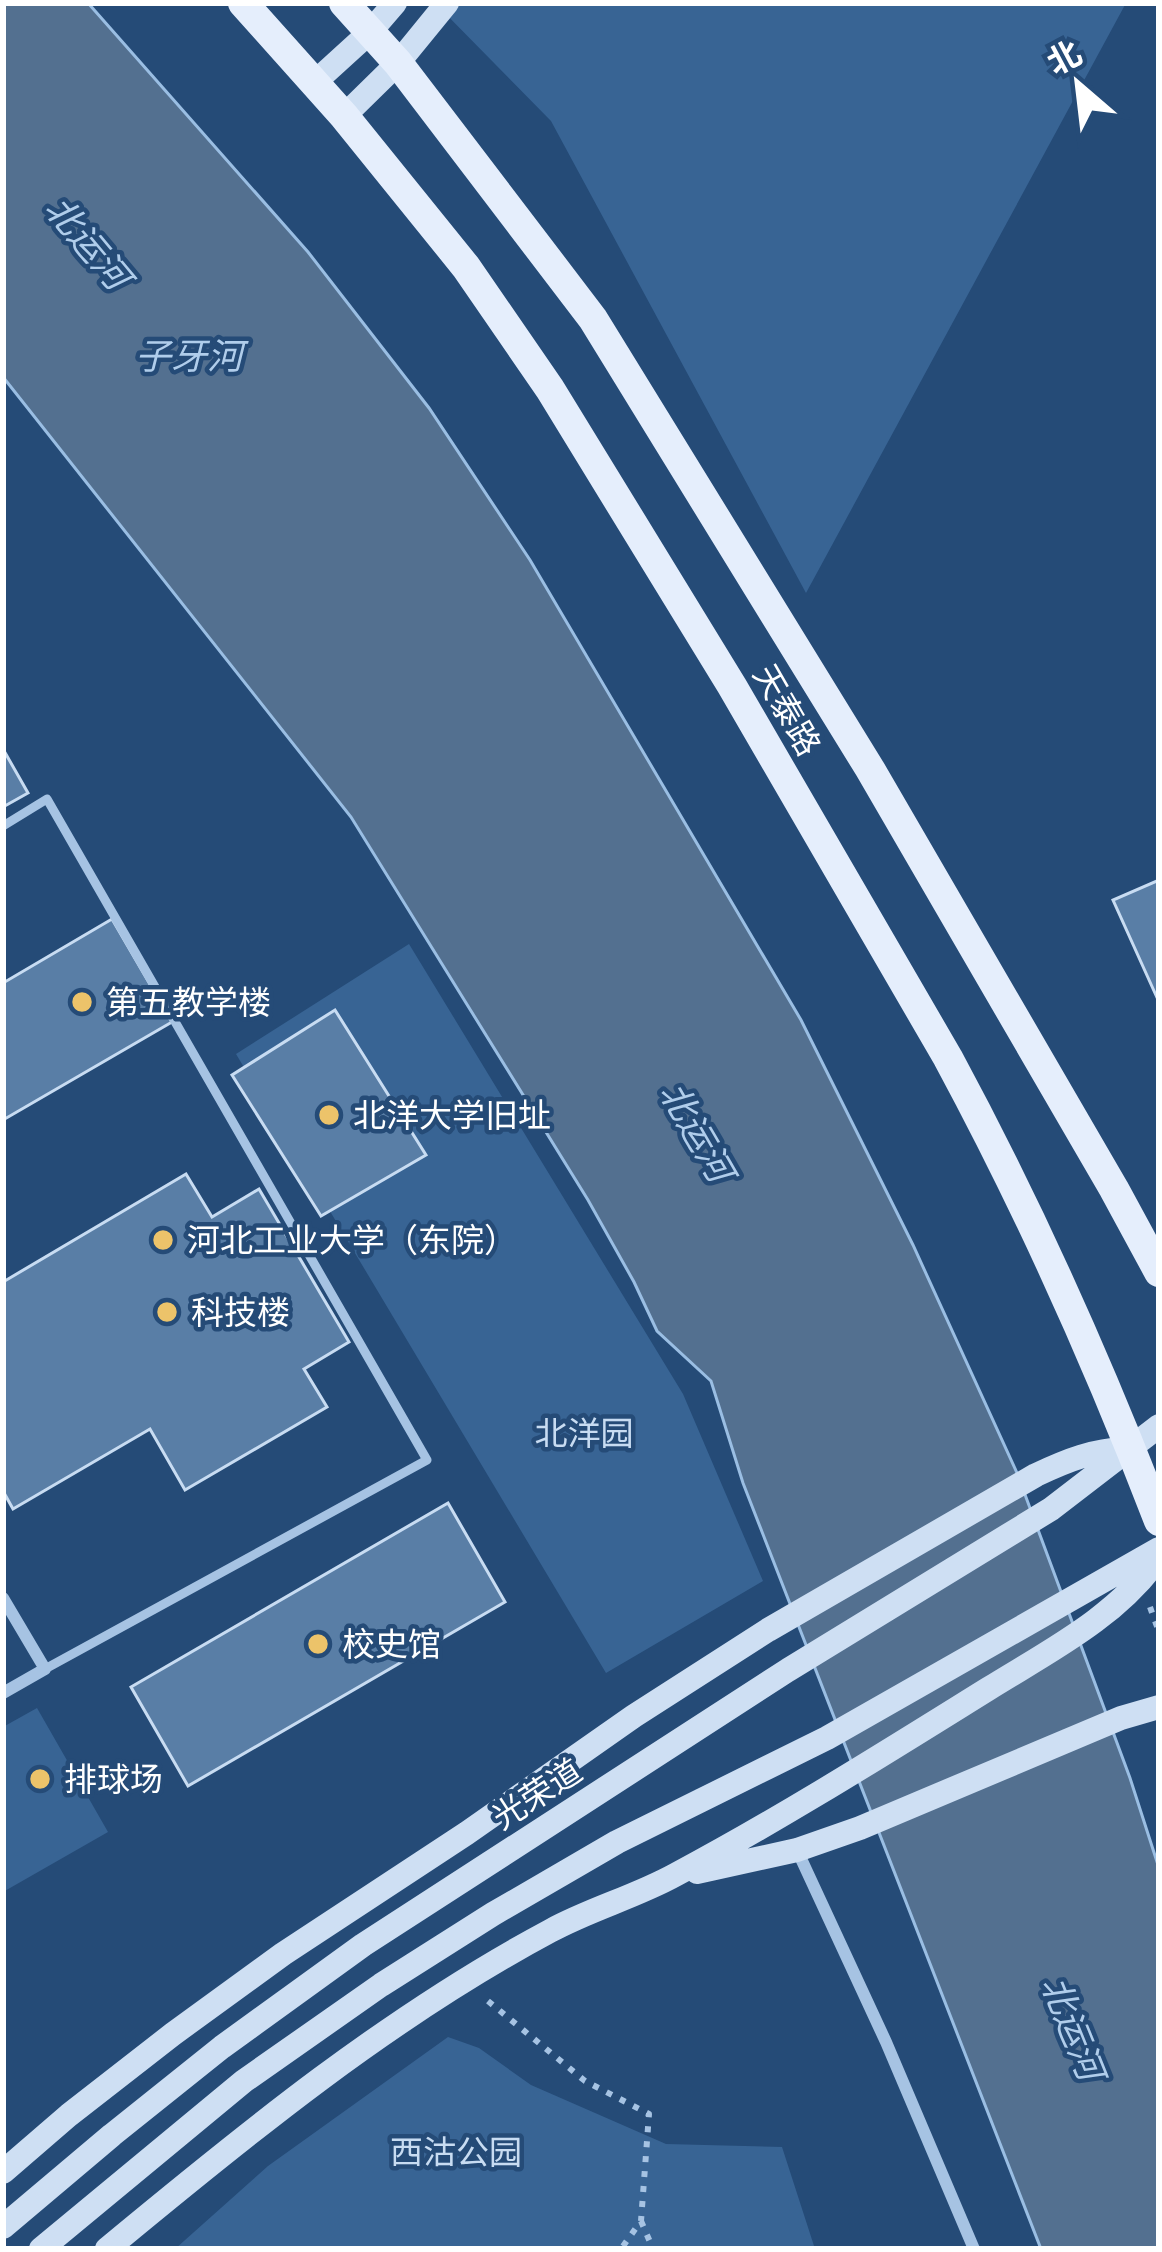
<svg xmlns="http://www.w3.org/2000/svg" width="1162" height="2252" viewBox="0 0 1162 2252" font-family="Roboto,'Noto Sans SC',sans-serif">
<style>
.green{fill:#386494}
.water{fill:#537090;stroke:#9abee3;stroke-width:3}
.building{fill:#597ea6;stroke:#c8dcf2;stroke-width:3}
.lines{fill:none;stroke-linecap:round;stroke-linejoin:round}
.path{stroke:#a6c3e3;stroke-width:6;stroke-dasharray:6 9;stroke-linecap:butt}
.lane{stroke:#a6c3e3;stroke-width:9}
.street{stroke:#a6c3e3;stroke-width:12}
.secondary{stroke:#cedff3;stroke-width:24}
.primary{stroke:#e5eefc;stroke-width:30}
.poi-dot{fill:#ecc36a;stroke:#254b77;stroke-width:4.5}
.labels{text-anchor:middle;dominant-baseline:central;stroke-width:9;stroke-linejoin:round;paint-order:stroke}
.street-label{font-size:33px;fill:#fff;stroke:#254b77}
.poi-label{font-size:33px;fill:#fff;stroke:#254b77;text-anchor:start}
.park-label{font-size:33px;fill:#c8dcf2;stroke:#254b77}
.water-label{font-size:36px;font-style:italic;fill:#b0cdeb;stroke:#254b77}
</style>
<rect width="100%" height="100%" fill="#254b77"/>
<!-- green -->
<path class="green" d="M435,3H1126L806,593L551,121Z
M409,944L683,1394L763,1581L606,1673L236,1054Z
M37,1708L108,1832L3,1892V1727Z
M448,2037L479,2048L531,2085L666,2144L782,2147L815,2249H175L268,2166Z"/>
<!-- water -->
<path class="water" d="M3,3H88L308,252L429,408L530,560L801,1020L913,1245L1017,1473L1130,1778L1159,1868V2249H1041L743,1483L711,1381L657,1331L634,1282L588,1200L351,817L3,377Z"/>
<!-- building -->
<path class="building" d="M3,749L28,793L3,807Z
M1159,880V1002L1113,900Z
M112,919L172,1022L3,1120V983Z
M335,1010L426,1155L321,1216L232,1075Z
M186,1174L212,1217L259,1189L349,1342L304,1369L327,1407L185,1490L150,1429L13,1509L3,1491V1282Z
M448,1503L505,1602L188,1786L131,1687Z"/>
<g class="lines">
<!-- path -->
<path class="path" d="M1150,1607L1159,1632
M488,2001L585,2081L649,2114L641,2221L621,2249
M641,2221L653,2249"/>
<!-- lane -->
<path class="lane" d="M3,826L47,799L427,1460L45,1669"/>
<!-- street -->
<path class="street" d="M3,1598L45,1669L3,1693
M797,1850L886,2042L974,2249"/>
<!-- secondary -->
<path class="secondary" d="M314,83L370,32L395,3
M344,116L398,63L447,3
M697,1872L797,1850L860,1828L1121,1718L1159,1707
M3,2172L69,2115L173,2034L283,1954L467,1833L634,1716L768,1630L1036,1475C1070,1459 1091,1451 1129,1448
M3,2227L112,2135L222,2047L363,1945L788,1670L1051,1509L1159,1426
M41,2249L244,2081L381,1985L493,1914L617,1842L827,1738L1159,1549
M107,2249C247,2133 389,2017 550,1931C590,1909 635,1897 675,1875C782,1818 885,1753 988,1689C1049,1651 1117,1617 1159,1557"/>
<!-- primary -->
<path class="primary" d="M243,3L344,116L466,267L550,389L732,686L948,1058C1029,1208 1098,1362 1159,1521
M344,3L398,63L593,319L870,769L1114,1189L1159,1272"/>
</g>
<!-- markers -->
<g class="poi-dot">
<circle cx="82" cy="1002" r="12"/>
<circle cx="329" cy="1115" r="12"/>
<circle cx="163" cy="1240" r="12"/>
<circle cx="167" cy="1312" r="12"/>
<circle cx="318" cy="1644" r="12"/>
<circle cx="40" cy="1779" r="12"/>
</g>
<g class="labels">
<!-- street labels -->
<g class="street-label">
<text transform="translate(787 710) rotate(60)">天泰路</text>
<text transform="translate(537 1794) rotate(-33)">光荣道</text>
</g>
<!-- poi labels -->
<g class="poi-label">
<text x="106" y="1002">第五教学楼</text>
<text x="353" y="1115">北洋大学旧址</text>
<text x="187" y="1240">河北工业大学（东院）</text>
<text x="191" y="1312">科技楼</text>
<text x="342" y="1644">校史馆</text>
<text x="64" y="1779">排球场</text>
</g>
<!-- park labels -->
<g class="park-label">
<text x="584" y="1433">北洋园</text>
<text x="456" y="2152">西沽公园</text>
</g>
<!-- water labels -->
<g class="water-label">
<text transform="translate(87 243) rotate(50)">北运河</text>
<text x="189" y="357">子牙河</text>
<text transform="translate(696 1132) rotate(60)">北运河</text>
<text transform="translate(1072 2028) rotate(68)">北运河</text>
</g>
</g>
<!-- border -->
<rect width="1162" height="2252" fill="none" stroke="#ffffff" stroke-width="12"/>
<!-- north arrow -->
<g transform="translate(1078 84) rotate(332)" stroke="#254b77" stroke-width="9" paint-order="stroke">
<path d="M0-9L21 45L0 30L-21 45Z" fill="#ffffff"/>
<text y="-18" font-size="33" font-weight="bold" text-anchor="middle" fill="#ffffff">北</text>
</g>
</svg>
